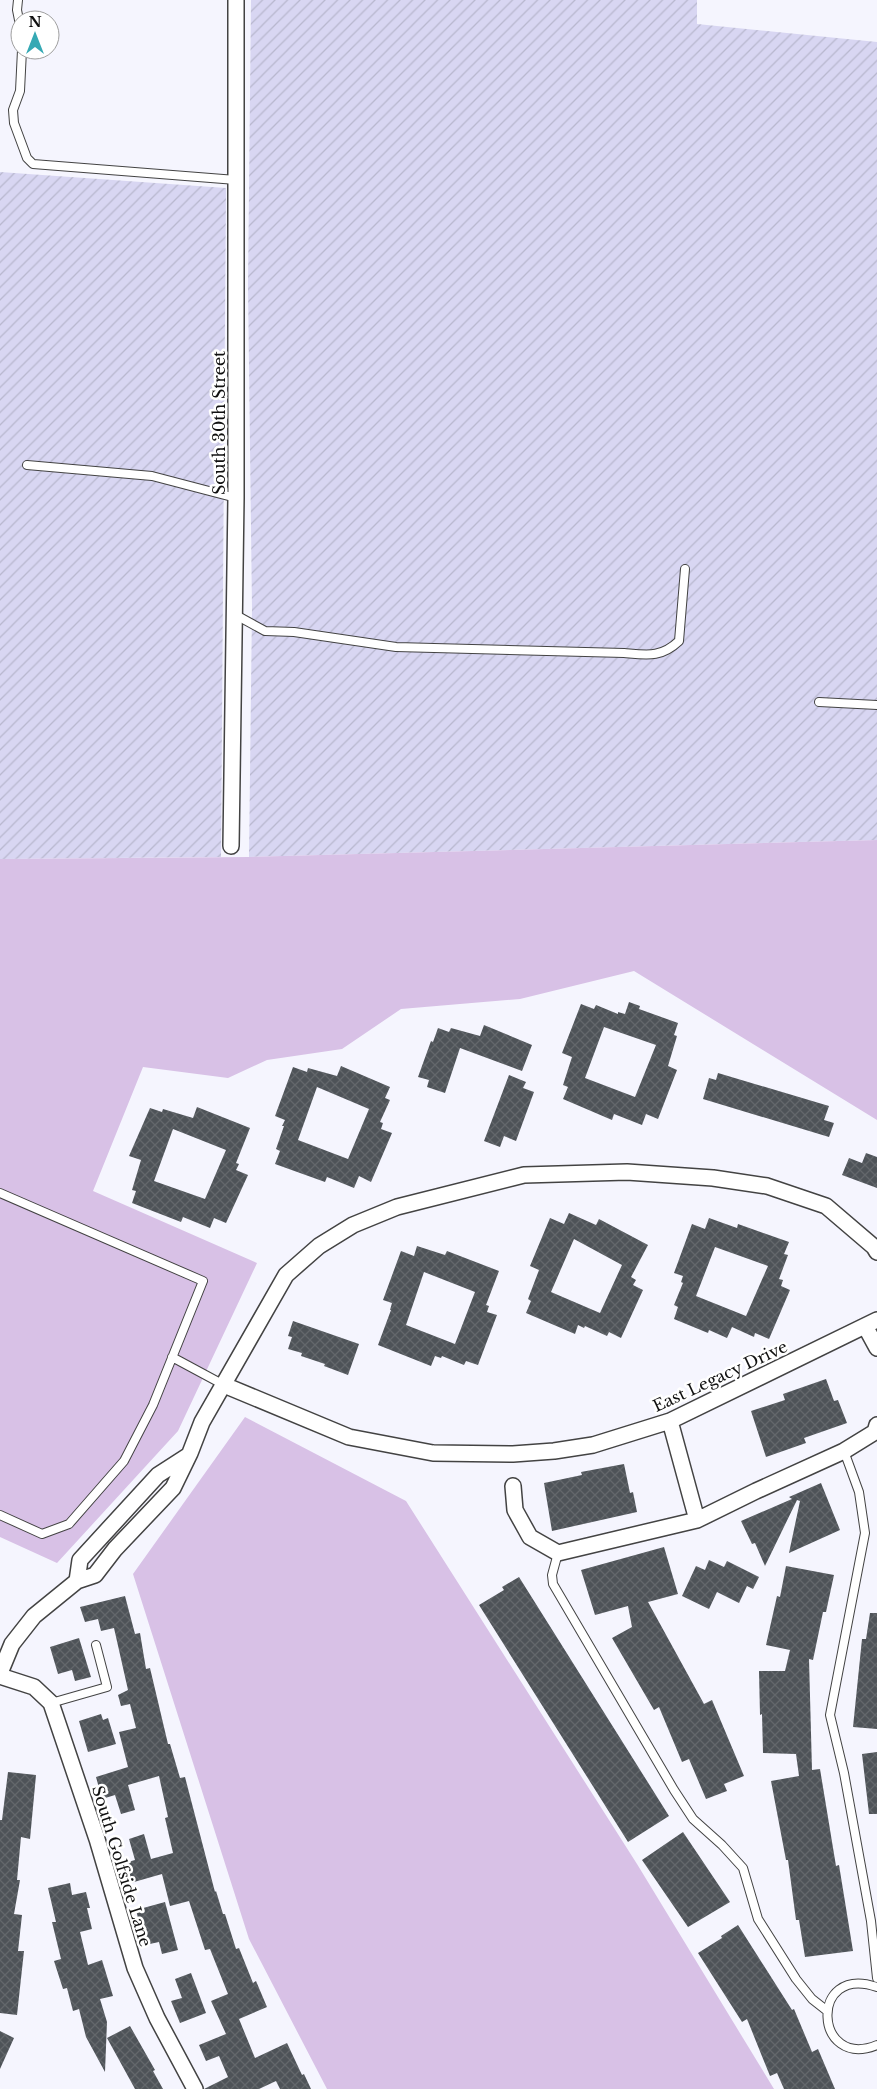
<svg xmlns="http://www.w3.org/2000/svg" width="877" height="2089" viewBox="0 0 877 2089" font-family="'Libre Baskerville',serif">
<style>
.farmland{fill:url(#farmland-furrows)}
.grass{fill:#d8c1e6}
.building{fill:url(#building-cross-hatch);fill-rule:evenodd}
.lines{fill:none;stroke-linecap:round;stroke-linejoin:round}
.service-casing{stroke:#434343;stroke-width:10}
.minor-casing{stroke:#434343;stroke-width:18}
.service{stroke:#fff;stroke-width:8}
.minor{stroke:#fff;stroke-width:15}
.labels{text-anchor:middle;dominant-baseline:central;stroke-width:5;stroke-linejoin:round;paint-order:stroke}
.street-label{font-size:16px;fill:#101010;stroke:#fff}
</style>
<defs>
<pattern id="farmland-furrows" width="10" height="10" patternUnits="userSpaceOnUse" patternTransform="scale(1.25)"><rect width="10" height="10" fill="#d8d6f2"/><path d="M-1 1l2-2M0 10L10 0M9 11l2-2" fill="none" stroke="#b8b7ce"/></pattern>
<pattern id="building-cross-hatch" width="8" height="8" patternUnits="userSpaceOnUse" patternTransform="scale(1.25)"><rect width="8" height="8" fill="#4e5358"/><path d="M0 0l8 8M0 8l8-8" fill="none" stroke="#63676b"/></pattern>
</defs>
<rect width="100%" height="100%" fill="#f5f5fe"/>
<!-- farmland -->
<path class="farmland" d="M251,0H697V24L877,42V840L249,857L252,608L248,286Z
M0,172L226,188L221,857L0,859Z"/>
<!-- grass -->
<path class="grass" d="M877,840V1120L634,971L520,999L401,1009L342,1049L267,1060L228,1078L143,1067L93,1191L257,1263L178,1431L57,1563L0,1537V859L249,857Z
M245,1417L406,1501L637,1864L774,2089H327L249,1939L133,1574Z"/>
<!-- building -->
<path class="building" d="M629,1002L640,1006L639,1009L678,1023L674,1035L677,1036L668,1066L677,1070L658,1119L646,1114L642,1125L614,1114L612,1120L563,1099L568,1087L563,1085L572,1057L562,1053L581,1004L594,1009L596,1005L618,1014V1012L625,1014ZM604,1027L656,1045L635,1097L585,1078Z
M484,1025L532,1045L522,1071L460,1048L445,1093L427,1087L429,1080L418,1077L431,1041L433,1042L438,1028L449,1032L451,1028L480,1036Z
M341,1066L390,1087L385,1098L390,1100L380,1122L383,1123L381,1129L392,1133L371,1182L359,1176L354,1188L327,1177L325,1182L275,1164L280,1151L276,1149L284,1126H282L285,1120L275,1116L293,1067L307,1072L308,1068L337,1076ZM317,1087L369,1109L348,1159L298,1140Z
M718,1073L829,1106L824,1120L834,1123L829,1137L703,1099L709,1078L716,1080Z
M509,1075L526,1082L523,1088L534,1092L516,1141L504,1136L500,1147L484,1141Z
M197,1107L250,1128L236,1163L239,1164L236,1170L248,1175L226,1223L214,1218L210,1228L183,1217L181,1222L132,1203L136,1191L132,1190L141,1160L129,1156L150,1108L162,1112L163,1109L193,1118ZM173,1129L226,1150L205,1199L154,1181Z
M866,1153L877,1157V1188L842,1175L849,1158L862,1163Z
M569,1213L596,1225L599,1219L648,1245L631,1277L636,1280L633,1285L643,1290L621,1338L609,1332L607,1336L585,1326L584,1328L578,1325L575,1334L526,1313L531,1301L528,1299L539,1270L530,1266L550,1218L564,1224ZM574,1239L622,1265L600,1313L551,1292Z
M709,1218L737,1228L738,1224L789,1242L784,1254L788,1255L779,1279L783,1280L781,1286L790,1290L769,1339L755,1333L754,1337L732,1327L727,1338L709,1330L708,1333L674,1319L678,1307L674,1305L683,1283L681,1282L683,1276L674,1273L692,1224L705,1229ZM715,1247L768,1266L746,1316L696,1296Z
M417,1246L445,1255L447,1251L499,1271L486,1305L489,1306L487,1312L497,1315L478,1365L466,1361L464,1365L442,1356L441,1358L435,1356L431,1366L378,1345L391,1310H390L392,1303L383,1300L401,1251L414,1256ZM424,1272L475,1292L455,1344L406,1325Z
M293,1321L359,1344L348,1375L324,1366L325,1364L301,1356L302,1353L288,1349L292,1337L288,1336Z
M826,1379L834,1401L838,1400L847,1423L804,1438L806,1443L766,1457L751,1411L785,1400L783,1394Z
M624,1464L630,1493L633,1492L637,1512L552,1531L544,1483L582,1475L581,1472Z
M821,1483L840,1530L789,1553L800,1501L797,1500L765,1566L755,1543L752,1544L741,1521L792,1499L789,1497Z
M664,1547L678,1594L648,1602L704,1704L712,1700L744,1776L724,1784L727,1791L706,1799L689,1759L682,1762L659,1707L654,1710L612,1638L632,1627L628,1606L595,1615L581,1570Z
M709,1560L724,1567L727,1561L759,1577L753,1589L747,1586L739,1603L717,1592L709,1609L682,1596L696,1566L705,1570Z
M786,1566L834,1575L826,1612H823L813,1660L809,1659L812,1770L820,1769L836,1866L839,1865L853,1951L805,1957L799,1920H796L788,1860H786L771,1781L799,1776L796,1754L763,1753L762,1714L760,1715L759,1671H785L790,1650L766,1645L777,1596L780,1597Z
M519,1577L669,1816L628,1842L479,1605L504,1590L502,1587Z
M125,1596L135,1634L140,1633L146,1669L150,1668L168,1744H170L180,1778L185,1777L215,1892L216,1891L223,1914H225L236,1949L239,1948L253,1983L256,1981L267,2007L239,2019L255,2058L287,2043L302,2075L304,2074L311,2089H280L276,2081L259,2089H204L228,2077L219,2056L206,2061L199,2045L226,2034L211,2001L228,1994L210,1949L205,1950L189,1901L170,1906L162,1874L127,1884L121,1864L135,1860L129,1839L144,1834L151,1859L173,1853L165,1818L168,1817L159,1776L128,1785L135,1810L121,1814L115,1795L102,1799L96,1777L128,1767L119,1732L136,1728L130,1704L121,1706L118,1695L128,1690L114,1628L101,1631L98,1619L85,1622L80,1607Z
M870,1613H877V1729L853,1727L862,1639H866Z
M79,1638L91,1677L75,1681L72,1670L58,1674L50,1647Z
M101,1714L103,1720L108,1718L116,1744L88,1752L79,1721Z
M877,1752V1814H869L862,1754Z
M8,1772L36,1775L30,1839L21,1837L17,1880H20L14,1914L22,1915L18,1951H24L17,2015L0,2013V1820H2Z
M683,1832L730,1902L688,1927L642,1860Z
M70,1883L72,1895L86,1892L90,1908H87L92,1929L80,1932L88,1965L102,1960L113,1996L100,1999L107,2022L105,2072L86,2037L79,2009L73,2011L67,1988L63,1989L54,1961L61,1959L52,1922H56L48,1888Z
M165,1902L178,1950L162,1954L159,1942L145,1945L136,1910Z
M738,1925L792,2010L794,2009L812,2052L818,2049L835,2089H784L777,2073L770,2076L747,2019L742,2022L698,1953L722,1938L721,1936Z
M191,1973L206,2013L180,2023L171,2001L182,1998L175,1979Z
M130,2026L155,2070L153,2071L163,2089H135L107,2038Z
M0,2031L14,2038L0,2069Z"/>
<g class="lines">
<defs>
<path id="service" d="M18,0L17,10L20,25
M22,50L20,91L13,110L14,123L27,158L33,164L236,180
M27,465L152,476L236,498
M234,614L265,631L294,632L396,647L624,653C647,655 661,658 679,641L685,569
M819,702L877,705
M0,1193L203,1281L153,1405L124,1461L69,1524L42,1534L0,1515
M172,1357L224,1385
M844,1451L859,1492L865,1533L830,1715L844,1773L871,1921L877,1978
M558,1553L552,1575L553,1584L674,1790L693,1819L722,1845L743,1868L758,1919L796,1979L812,1999L826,2010
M51,1703L107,1687L96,1645
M877,1987C808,1963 814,2071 877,2045"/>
<path id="minor" d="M231,846L236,498V0
M865,1326L877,1348
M224,1385L349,1437L433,1453L513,1454L554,1451L593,1445L670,1421L877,1320
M670,1421L697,1520
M513,1486L515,1510L530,1537L558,1553L697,1520L756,1491L844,1451L875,1432L877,1425
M77,1581L80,1560L158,1475L189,1455
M0,1673L12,1644L34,1616L77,1581L95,1575L115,1549L173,1488L190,1453L202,1422L286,1275L319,1246L353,1225L397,1207L524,1175L627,1172L713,1178L767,1186L826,1206L874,1247L877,1252
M0,1676L34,1687L51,1703L97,1839L135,1968L157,2018L195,2089"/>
</defs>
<!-- service casing -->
<use href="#service" class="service-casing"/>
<!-- minor casing -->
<use href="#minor" class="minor-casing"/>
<!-- service -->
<use href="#service" class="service"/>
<!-- minor -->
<use href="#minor" class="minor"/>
</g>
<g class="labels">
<!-- street labels -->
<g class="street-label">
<text transform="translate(219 423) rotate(-90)">South 30th Street</text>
<text transform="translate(720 1376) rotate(-25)">East Legacy Drive</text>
<text transform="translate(122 1866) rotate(73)">South Golfside Lane</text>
</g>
</g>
<!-- north arrow -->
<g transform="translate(35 35)"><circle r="24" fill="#ffffff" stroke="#9f9f9f"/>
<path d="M0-4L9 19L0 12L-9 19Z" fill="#35a9b4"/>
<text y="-8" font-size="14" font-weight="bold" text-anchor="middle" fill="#101010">N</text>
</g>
</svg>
